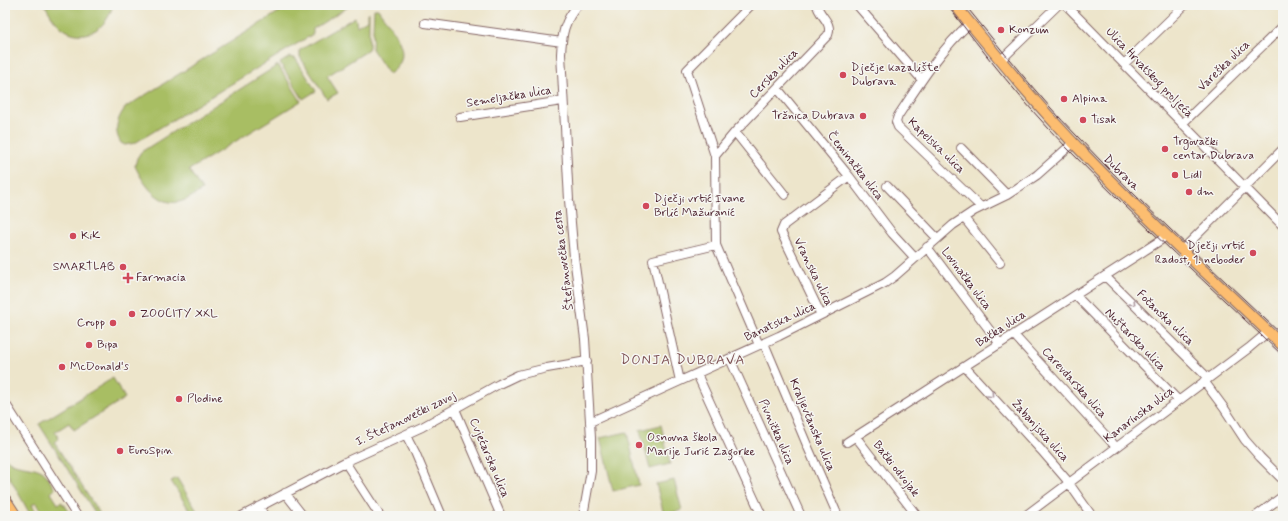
<svg xmlns="http://www.w3.org/2000/svg" width="1288" height="521" viewBox="0 0 1288 521" font-family="Mynerve,sans-serif">
<style>
.green{fill:#a8be63;stroke:#796e47}
.lines{fill:none;stroke-linecap:round;stroke-linejoin:round}
.minor-casing{stroke:#836463;stroke-width:10}
.major-casing{stroke:#836463;stroke-width:12}
.minor{stroke:#fff;stroke-width:8}
.major{stroke:#fcbd6f;stroke-width:10}
.tram{stroke:#4a1f2b;stroke-width:1}
.oneway{stroke:#ae9aa0}
.poi-dot{fill:#d1495b;stroke:#f6f6f2;stroke-width:1.5}
.labels{text-anchor:middle;dominant-baseline:central;stroke-width:3;stroke-linejoin:round;paint-order:stroke}
.poi-label{font-size:12px;fill:#4a1f2b;stroke:#f6f6f2;text-anchor:start}
.street-label{font-size:12px;fill:#4a1f2b;stroke:#f6f6f2}
.quarter-label{font-size:14px;letter-spacing:1px;fill:#7d5053;stroke:#f6f6f2}
</style>
<rect width="100%" height="100%" fill="#f6f6f2"/>
<filter id="ink" filterUnits="userSpaceOnUse"><feTurbulence type="fractalNoise" baseFrequency=".025" numOctaves="2"/><feDisplacementMap in="SourceGraphic" scale="8" xChannelSelector="R" yChannelSelector="G"/><feConvolveMatrix kernelMatrix="1 2 1 2 8 2 1 2 1" color-interpolation-filters="sRGB"/></filter>
<filter id="wash" filterUnits="userSpaceOnUse"><feTurbulence type="fractalNoise" baseFrequency=".012" numOctaves="4" result="noise"/><feDisplacementMap in="SourceGraphic" scale="16" xChannelSelector="R" yChannelSelector="G"/><feGaussianBlur stdDeviation="0.9" result="paint"/><feColorMatrix in="noise" values="0 0 0 0 0 0 0 0 0 0 0 0 0 0 0 0 0 1.4 0 .05"/><feComposite in="paint" operator="in"/></filter>
<g filter="url(#wash)">
<rect width="100%" height="100%" fill="#ede5cb"/>
<!-- green -->
<path class="green" d="M45,5H113C111,10 110,15 107,19C96,36 74,40 59,25C53,20 49,12 45,5Z
M290,5H351L313,29V34L135,143L125,145L121,143C113,131 117,118 126,107Z
M374,9H378C391,28 418,56 389,74L372,49Z
M367,13H369V47L367,51L327,76L338,93L327,99L300,57V50L355,17L357,26L367,20Z
M290,57L296,59L316,91L303,99L280,63Z
M278,65L301,101L189,170L202,190C195,195 187,200 179,202C158,206 143,183 135,166L137,158L141,152Z
M113,378L125,398L74,430L69,423L55,432L59,439L54,442L101,516H97L39,424Z
M661,425L670,464L650,469L640,430Z
M627,432L639,485L613,491L600,438Z
M5,457C14,469 30,464 42,471C48,475 51,484 55,489L51,493L58,504L62,502L63,505L64,504L72,516H45L36,502L32,505L39,516H31L6,471L7,470L5,466Z
M177,478L200,516H193L171,481Z
M674,480L682,510L664,515L656,484Z"/>
</g>
<g filter="url(#ink)">
<g class="lines">
<defs>
<path id="minor" d="M578,5C564,21 562,34 561,54L569,200L574,257L585,339L591,438V471L583,516
M751,5L687,70L715,156L716,245L759,345
M857,5L922,80
M1066,5L1283,226
M425,23L562,42
M970,23C941,49 919,84 898,116L896,122L898,127L981,207
M1001,60L1058,5
M1124,64L1185,5
M777,88L849,176L892,233L915,258
M460,117L562,101
M1182,124L1283,26
M735,132L785,195
M961,148L1007,195
M715,156L735,132L828,35C833,22 819,16 817,5
M887,186L937,238
M964,218L1000,263
M927,247L1000,344
M1182,250L1283,149
M1105,276L1208,378
M1076,296L1178,400
M821,315L781,232L784,225L849,176
M1014,335L1116,447
M764,343L807,445L838,516
M730,359L801,516
M965,367L1041,450L1066,479L1092,516
M697,374L762,516
M680,381L653,260L716,245
M1204,381L1224,408L1245,440L1260,457L1283,480
M5,403L77,516
M455,409L501,516
M590,422L779,336L885,283L895,276L953,225L974,211L1007,195L1037,175L1073,143
M406,435L415,452L442,516
M856,437L917,516
M847,442L1161,240L1166,235
M345,462L380,516
M285,493L303,516
M258,507L265,516
M242,516L345,462L422,427L499,384L518,375L547,368L587,361
M1025,516L1249,348L1268,332
M1256,516L1283,496"/>
<path id="major" d="M955,5C997,56 1038,107 1084,154C1148,221 1217,282 1283,346
M5,499L16,516"/>
</defs>
<!-- minor casing -->
<use href="#minor" class="minor-casing"/>
<!-- major casing -->
<use href="#major" class="major-casing"/>
<!-- minor -->
<use href="#minor" class="minor"/>
<!-- major -->
<use href="#major" class="major"/>
<!-- tram -->
<path class="tram" d="M947,5C985,54 1024,104 1067,148C1137,220 1211,287 1283,356
M965,5C1001,49 1037,95 1077,136C1143,206 1214,270 1283,336"/>
</g>
<!-- one-way arrows -->
<defs><path id="oneway-chevron" d="M-2-3.5L2.5 0L-2 3.5" fill="none" stroke-width="1.6" stroke-linecap="round" stroke-linejoin="round"/></defs>
<g class="oneway">
<use href="#oneway-chevron" transform="translate(1133 303) rotate(44)"/>
<use href="#oneway-chevron" transform="translate(991 395) rotate(47)"/>
</g>
</g>
<!-- markers -->
<g class="poi-dot">
<circle cx="1001" cy="30" r="4"/>
<circle cx="843" cy="75" r="4"/>
<circle cx="1064" cy="99" r="4"/>
<circle cx="863" cy="116" r="4"/>
<circle cx="1083" cy="120" r="4"/>
<circle cx="1165" cy="149" r="4"/>
<circle cx="1175" cy="175" r="4"/>
<circle cx="1189" cy="192" r="4"/>
<circle cx="646" cy="206" r="4"/>
<circle cx="73" cy="236" r="4"/>
<circle cx="1253" cy="253" r="4"/>
<circle cx="123" cy="267" r="4"/>
<path d="M126 272h4v4h4v4h-4v4h-4v-4h-4v-4h4z"/>
<circle cx="132" cy="314" r="4"/>
<circle cx="113" cy="323" r="4"/>
<circle cx="89" cy="345" r="4"/>
<circle cx="62" cy="367" r="4"/>
<circle cx="179" cy="399" r="4"/>
<circle cx="639" cy="445" r="4"/>
<circle cx="120" cy="451" r="4"/>
</g>
<g class="labels">
<!-- poi labels -->
<g class="poi-label">
<text x="1009" y="30">Konzum</text>
<text x="851" y="68">Dječje kazalište<tspan x="851" dy="14">Dubrava</tspan></text>
<text x="1072" y="99">Alpina</text>
<text x="855" y="116" text-anchor="end">Tržnica Dubrava</text>
<text x="1091" y="120">Tisak</text>
<text x="1173" y="142">Trgovački<tspan x="1173" dy="14">centar Dubrava</tspan></text>
<text x="1183" y="175">Lidl</text>
<text x="1197" y="192">dm</text>
<text x="654" y="199">Dječji vrtić Ivane<tspan x="654" dy="14">Brlić Mažuranić</tspan></text>
<text x="81" y="236">KiK</text>
<text x="1245" y="246" text-anchor="end">Dječji vrtić<tspan x="1245" dy="14">Radost, 1. neboder</tspan></text>
<text x="115" y="267" text-anchor="end">SMARTLAB</text>
<text x="136" y="278">Farmacia</text>
<text x="140" y="314">ZOOCITY XXL</text>
<text x="105" y="323" text-anchor="end">Cropp</text>
<text x="97" y="345">Bipa</text>
<text x="70" y="367">McDonald's</text>
<text x="187" y="399">Plodine</text>
<text x="647" y="438">Osnovna škola<tspan x="647" dy="14">Marije Jurić Zagorke</tspan></text>
<text x="128" y="451">EuroSpin</text>
</g>
<!-- street labels -->
<g class="street-label">
<text transform="translate(1224 66) rotate(-44)">Vareška ulica</text>
<text transform="translate(1149 73) rotate(46)">Ulica Hrvatskog proljeća</text>
<text transform="translate(774 74) rotate(-46)">Cerska ulica</text>
<text transform="translate(509 97) rotate(-9)">Semeljačka ulica</text>
<text transform="translate(936 146) rotate(44)">Kapelska ulica</text>
<text transform="translate(855 166) rotate(52)">Čeminačka ulica</text>
<text transform="translate(1121 173) rotate(45)">Dubrava</text>
<text transform="translate(564 260) rotate(-97)">Štefanovečka cesta</text>
<text transform="translate(813 272) rotate(64)">Vranska ulica</text>
<text transform="translate(966 279) rotate(53)">Lovinačka ulica</text>
<text transform="translate(1165 318) rotate(44)">Fočanska ulica</text>
<text transform="translate(780 322) rotate(-25)">Banatska ulica</text>
<text transform="translate(1001 329) rotate(-33)">Bačka ulica</text>
<text transform="translate(1135 340) rotate(46)">Nuštarska ulica</text>
<text transform="translate(1074 383) rotate(48)">Carevdarska ulica</text>
<text transform="translate(1139 415) rotate(-37)">Kanarinska ulica</text>
<text transform="translate(406 419) rotate(-26)">I. Štefanovečki zavoj</text>
<text transform="translate(812 425) rotate(67)">Kraljevčanska ulica</text>
<text transform="translate(1040 431) rotate(48)">Žabanjska ulica</text>
<text transform="translate(776 432) rotate(66)">Pivnička ulica</text>
<text transform="translate(489 458) rotate(67)">Cvjećarska ulica</text>
<text transform="translate(896 469) rotate(52)">Bački odvojak</text>
</g>
<!-- quarter labels -->
<g class="quarter-label">
<text x="683" y="360">DONJA DUBRAVA</text>
</g>
</g>
<!-- margin -->
<rect width="1288" height="521" fill="none" stroke="#f6f6f2" stroke-width="20"/>
</svg>
